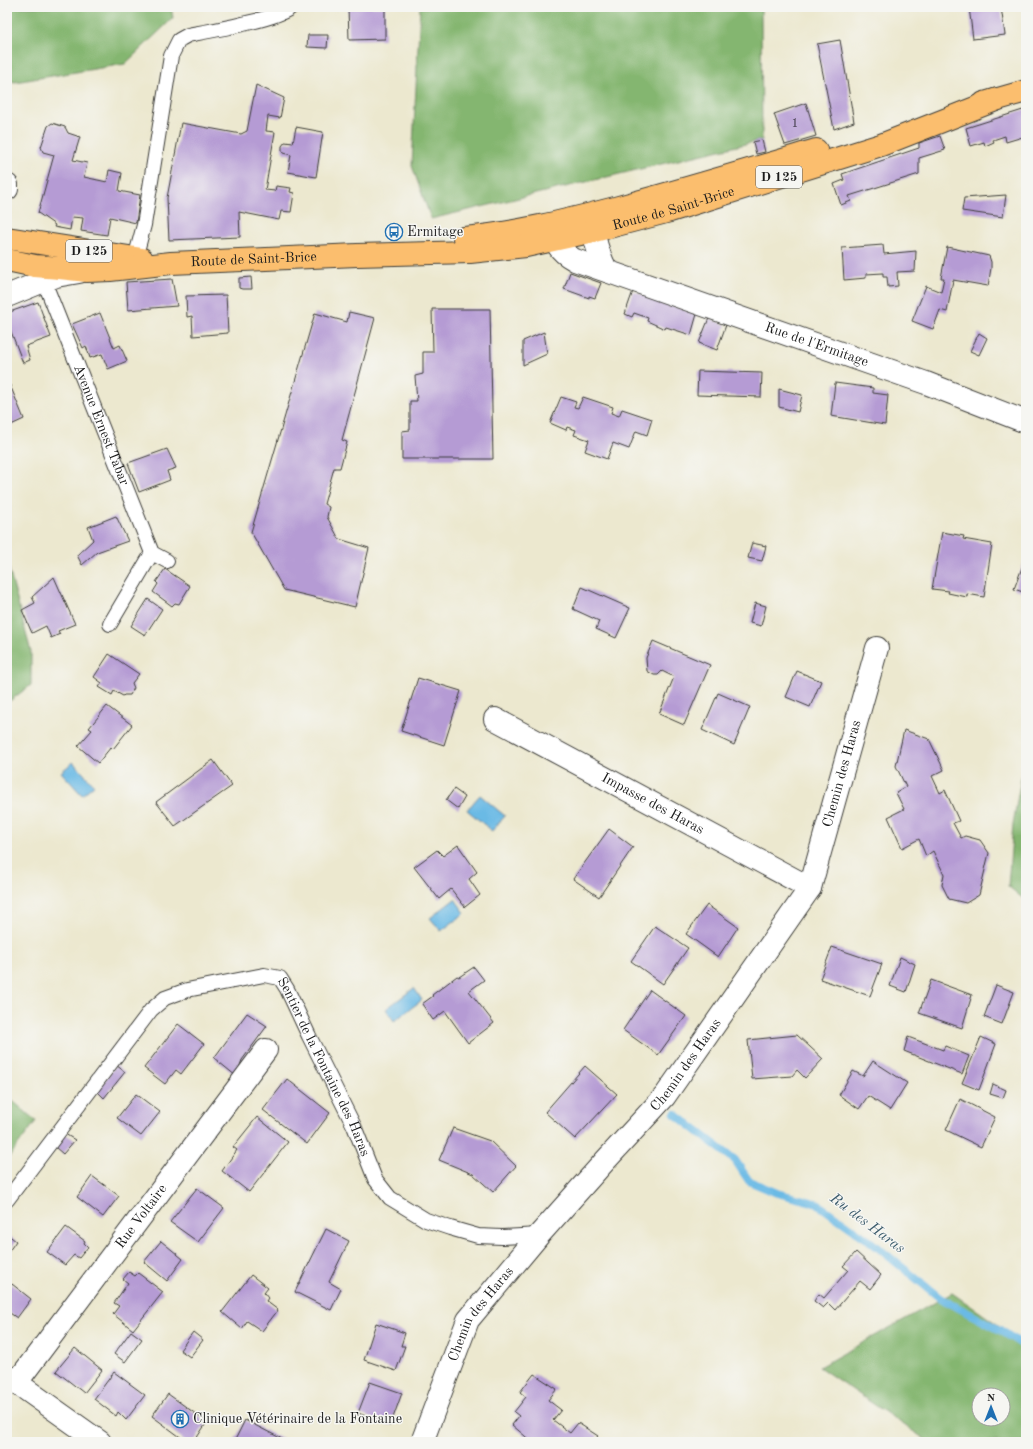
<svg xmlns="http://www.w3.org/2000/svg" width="1033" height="1449" viewBox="0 0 1033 1449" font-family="'Old Standard TT',serif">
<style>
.forest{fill:#84b670;stroke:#506946;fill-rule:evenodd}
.water{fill:#6abae5;stroke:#436b80}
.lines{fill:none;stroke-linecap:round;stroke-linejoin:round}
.stream{stroke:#6abae5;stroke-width:8}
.building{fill:#b59bd4}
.service-casing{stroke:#3b3b37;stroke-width:16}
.minor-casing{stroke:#3b3b37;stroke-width:24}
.primary-casing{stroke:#3b3b37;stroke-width:24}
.service{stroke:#fff;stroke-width:14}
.minor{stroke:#fff;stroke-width:22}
.primary{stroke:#fbbe6e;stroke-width:22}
.labels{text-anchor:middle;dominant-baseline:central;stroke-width:3;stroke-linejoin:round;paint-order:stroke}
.number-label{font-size:12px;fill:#423c4a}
.shield{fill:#f6f6f2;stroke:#5d5d5c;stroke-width:1}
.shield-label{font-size:13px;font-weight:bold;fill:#1c1c1c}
.street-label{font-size:14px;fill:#1c1c1c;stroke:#f6f6f2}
.poi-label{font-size:14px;fill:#1c1c1c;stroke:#f6f6f2;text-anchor:start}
.water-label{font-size:15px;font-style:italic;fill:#3b5b6c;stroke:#f6f6f2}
</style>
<rect width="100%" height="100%" fill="#f6f6f2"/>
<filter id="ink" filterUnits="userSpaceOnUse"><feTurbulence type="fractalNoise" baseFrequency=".025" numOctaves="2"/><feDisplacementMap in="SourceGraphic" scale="8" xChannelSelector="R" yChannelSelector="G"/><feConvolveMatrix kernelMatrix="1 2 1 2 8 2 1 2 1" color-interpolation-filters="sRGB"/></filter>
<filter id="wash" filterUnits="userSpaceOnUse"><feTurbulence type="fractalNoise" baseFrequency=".012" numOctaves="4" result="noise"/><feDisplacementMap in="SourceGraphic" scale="16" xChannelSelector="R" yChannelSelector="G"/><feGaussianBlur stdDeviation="0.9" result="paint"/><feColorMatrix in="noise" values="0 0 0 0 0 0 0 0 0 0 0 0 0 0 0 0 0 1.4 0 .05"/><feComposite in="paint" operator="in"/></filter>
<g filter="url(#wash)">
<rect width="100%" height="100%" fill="#ece8cf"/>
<!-- forest -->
<path class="forest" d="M7,7H171L173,18L125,64L15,82L7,80Z
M420,7H761L762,140L431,219L412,166Z
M7,562L31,652V685L7,703Z
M1026,749V901L1008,886L1013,824Z
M7,1096L36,1121L7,1160Z
M952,1293L1026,1344V1442H929L819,1367ZM979,1395H1003V1419H979Z"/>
<!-- water -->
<path class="water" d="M73,762L94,785L82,795L61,772Z
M480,795L505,816L492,831L467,810Z
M455,899L465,913L441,931L430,918Z
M414,988L422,1000L394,1021L386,1009Z"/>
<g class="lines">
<!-- stream -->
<path class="stream" d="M675,1114L735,1160L749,1181L777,1193L816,1203L871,1242L940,1298L1000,1330L1026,1347"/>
</g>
<g id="blocks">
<!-- building -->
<path class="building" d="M348,7H385V39L349,40Z
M969,7H1001L1005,35L973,39Z
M308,35H328L327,48L307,47Z
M840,40L854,122L834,129L817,44Z
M256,85L284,98L280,118L268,116L266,131L275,132L265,190L275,191L276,186L291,188L290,192L294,193L291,212L281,211L279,220L239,212L240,237L169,240L167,198L181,123L241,134L247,131Z
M806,103L816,136L785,145L774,114Z
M1026,109V136L1006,142L1005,136L993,140L994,142L985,146L984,142L971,146L966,128Z
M52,123L65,127L68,133L80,137L73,160L87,163L84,177L107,182L109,170L122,173L119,191L140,195L136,223L110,217L107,235L81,231L83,218L72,217L70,230L54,227L55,225L38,213L54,155L43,152L41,147L48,126Z
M296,127L323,132L316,177L288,172L291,155L284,153L282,150V146L285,142L293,143Z
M940,136L945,150L919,158V174L849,196L851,201L841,205L834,184L844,180L842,174L919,148V143Z
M762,140L765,152L756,154L753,142Z
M1006,195L1003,217L962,211L964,198Z
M883,245L884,254L916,251L915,271L897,272L898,286L888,287L887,277H883V273L866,274V278L844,280L842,248Z
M947,247L989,256L991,262V268L988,286L953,280L947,312L940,310L933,329L912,321L926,286L941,292L944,278H941Z
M570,272L601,283L595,298L589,296V298L564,289Z
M251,277L252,289H242L239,288V278Z
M172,279L177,306L128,310L126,282Z
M633,291L697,314L691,335L666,327L665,329L647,321L648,318L634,313L632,317L625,314Z
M226,295L228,333L193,336L192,316L187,317L186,296Z
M38,302L51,337L26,346L30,360L23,363L7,321V313Z
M432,309H490L493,459H402V431L410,430V401H417L415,376L423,374V352H433Z
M349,312L375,318L342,440L347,442L340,468H334L324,504L329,507L327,517L339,539L369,548L355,607L284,590L251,532L315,313L347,322Z
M100,313L114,348L120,345L127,361L108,369L102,354L90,358L86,346L83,348L72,324Z
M709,318L726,325L717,350L699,343Z
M544,332L547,354L523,365V341Z
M979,333L987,338L979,355L970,351Z
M698,371L762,373L761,397L697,395Z
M835,383L873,388V393L888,395L885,425L831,416Z
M10,385L24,419L11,425L8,418H7V386Z
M779,389L802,395L798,412L779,407Z
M561,397L576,402L574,407L578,408L583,397L613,407L611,413L619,416L622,409L652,419L647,435L636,431L629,449L613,443L607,459L585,451L589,440L574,435L576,430L567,427L566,430L550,423Z
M167,449L176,468L167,471L170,480L139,492L128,463Z
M116,516L128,541L97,552L82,565L77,555L93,540L88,527Z
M942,532L964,536L963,539L992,544L984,597L967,594V597L948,593L949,591L932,589Z
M752,543L766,546L762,561L748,558Z
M1026,557V593L1014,589Z
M165,569L190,586L179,604L175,603L172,606L153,592L158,584L156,582Z
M54,577L75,624L58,631L60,634L51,638L46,626L32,633L22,610L35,603L32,597Z
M582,587L630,608L616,638L596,629L599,621L573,609Z
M148,599L162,609L145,635L131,626Z
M755,603L766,606L761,626L750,623Z
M653,641L710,665L684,725L659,714L674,677L662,671L658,675H654L647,671L646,658Z
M109,654L139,674L132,683L134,688L130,695H124L123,696L114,691L112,695L99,687L102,683L94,677Z
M797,671L821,681L810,707L786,697Z
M418,678L461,691L444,745L401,731Z
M718,693L750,707L734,745L702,730Z
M107,706L132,725L113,749L111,747L98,763L78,746L92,730L89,728Z
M904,730L929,739L944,770L932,776L940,793L945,790L959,821L953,823L961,838L965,836L980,840L989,853L979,895L966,903L949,899L942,885L944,874L933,851L926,856L919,839L902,848L888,817L904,809L896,793L906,787L896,766Z
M213,760L232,786L175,826L156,802Z
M454,789L465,797L458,809L446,800Z
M609,829L633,847L599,897L573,879Z
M458,845L477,872L469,879L480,895L465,907L451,889L439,899L414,867L437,850L443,856Z
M707,905L738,927L718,957L686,934Z
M655,926L688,948L663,984L631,961Z
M832,947L882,964L870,996L820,979Z
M900,957L915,964L906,992L890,986Z
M474,967L484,980L469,991L494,1023L468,1043L445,1011L433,1020L422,1004L433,996L432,995L457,976L459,977Z
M931,980L972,995L962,1028L919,1013Z
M996,985L1014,992L1002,1024L984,1017Z
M650,990L686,1016L658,1055L623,1030Z
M247,1013L267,1026L242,1060L236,1076L214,1058Z
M178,1024L204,1044L181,1074L176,1070L165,1084L144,1068Z
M797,1035L823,1059L805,1078L797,1070L792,1076L752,1079L748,1040Z
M908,1037L943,1050L945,1046L969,1056L962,1074L904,1051Z
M981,1037L996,1044L979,1090L962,1083Z
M873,1061L907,1083L890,1110L868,1096L859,1109L839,1095L853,1071L863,1076Z
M116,1065L125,1072L104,1098L97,1091Z
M585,1066L617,1094L575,1139L545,1112Z
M287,1079L330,1113L307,1144L263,1110Z
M993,1084L1006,1090L1003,1098L990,1094Z
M136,1094L160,1112L141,1136L117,1118Z
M960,1099L995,1117L981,1147L946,1130Z
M257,1117L288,1142L249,1192L222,1171L237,1150L233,1147Z
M453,1128L490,1141L516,1166L493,1192L473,1174L439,1160Z
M65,1134L75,1140L63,1154L55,1147Z
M92,1176L119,1196L103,1217L77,1197Z
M197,1188L224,1208L198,1242L170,1222Z
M66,1227L85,1241L84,1243L88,1247L79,1258L74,1255L65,1265L47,1252Z
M326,1229L349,1241L329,1282L341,1289L331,1310L295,1292Z
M7,1234L16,1241L9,1251L7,1250Z
M161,1241L183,1259L167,1281L144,1262Z
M856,1252L881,1275L870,1289L860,1281L835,1310L828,1303L823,1308L814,1301L819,1294L824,1298L848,1270L843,1266Z
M129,1272L135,1276L138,1273L163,1292L133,1330L113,1314L119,1306L114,1303L128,1283L123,1279Z
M251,1275L268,1288L264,1293L268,1298L266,1301L278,1310L262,1331L247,1321L242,1329L222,1312Z
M12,1284L31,1299L17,1318L7,1311V1290Z
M376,1323L405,1333L401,1346H405L396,1371L364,1360Z
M131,1331L142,1339L125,1362L114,1354Z
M193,1332L203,1340L190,1357L180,1350Z
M75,1348L102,1370L84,1393L56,1371Z
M114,1372L145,1395L126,1420L118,1412L116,1416L94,1399Z
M534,1374L557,1389L548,1400L561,1410L553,1420L570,1433L578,1423L598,1436L593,1442H532L512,1425L519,1416L514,1412L526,1397L520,1392Z
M370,1382L402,1393L390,1426L358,1413Z
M168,1394L207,1422L194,1442H187L152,1416Z
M245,1420L288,1442H234Z"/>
</g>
</g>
<g filter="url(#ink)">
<use href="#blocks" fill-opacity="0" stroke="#3b3b37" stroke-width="1"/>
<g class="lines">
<defs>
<g id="service">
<path d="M133,266L144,225L171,56L179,40L188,35C209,31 279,19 291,7"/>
<path id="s1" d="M44,281L152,553L167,561"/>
<path d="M110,624L152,553"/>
<path id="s2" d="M7,1200L151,1010L165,998L187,990L264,975L280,978L287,989L309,1036L354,1126L375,1179L390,1198L426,1220L450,1228L478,1236L502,1237L539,1235"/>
</g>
<g id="minor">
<path d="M7,185V189"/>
<path d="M590,215C594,235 597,253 607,271"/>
<path id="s3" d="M552,224C556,244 557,250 575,260L926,383L1026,422"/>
<path d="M7,296L56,276L79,272"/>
<path id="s4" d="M495,719L810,888"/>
<path d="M7,1376L100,1442"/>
<path id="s5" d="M17,1382L266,1050"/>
<path id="s6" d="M422,1442L468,1320L539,1235L605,1161L665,1096L810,888L877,648"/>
</g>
<g id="primary">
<path d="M984,103L1026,91"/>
<path d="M7,238L142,259"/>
<path d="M464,238C515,233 565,221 615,208C683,190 749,170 816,150"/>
<path id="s7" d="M7,260L35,266L60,268L87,271L110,270L171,263L357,255L470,252L526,246L594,231L670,211L881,145L998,99"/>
</g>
</defs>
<!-- service casing -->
<use href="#service" class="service-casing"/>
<!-- minor casing -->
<use href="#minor" class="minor-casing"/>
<!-- primary casing -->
<use href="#primary" class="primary-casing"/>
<!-- service -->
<use href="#service" class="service"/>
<!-- minor -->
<use href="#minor" class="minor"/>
<!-- primary -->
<use href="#primary" class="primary"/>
</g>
</g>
<!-- icons -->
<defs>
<symbol id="bus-ring" viewBox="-11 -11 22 22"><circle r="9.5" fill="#f6f6f2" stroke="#1f6fb2" stroke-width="1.5"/><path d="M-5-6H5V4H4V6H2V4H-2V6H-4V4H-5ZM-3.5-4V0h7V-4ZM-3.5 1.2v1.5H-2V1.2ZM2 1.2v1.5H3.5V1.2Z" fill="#1f6fb2"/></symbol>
<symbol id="building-ring" viewBox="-11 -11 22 22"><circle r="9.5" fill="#f6f6f2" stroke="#1f6fb2" stroke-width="1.5"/><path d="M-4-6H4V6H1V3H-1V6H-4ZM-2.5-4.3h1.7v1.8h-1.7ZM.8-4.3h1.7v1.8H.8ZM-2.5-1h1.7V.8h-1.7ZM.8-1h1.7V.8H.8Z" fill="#1f6fb2"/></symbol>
</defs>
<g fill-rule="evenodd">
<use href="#bus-ring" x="384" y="222" width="20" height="20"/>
<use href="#building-ring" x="170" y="1409" width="20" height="20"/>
</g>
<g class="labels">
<!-- number labels -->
<g class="number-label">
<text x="795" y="124">1</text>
</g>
<!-- shield labels -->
<g class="shield">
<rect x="756" y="166" width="46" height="22" rx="3"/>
<rect x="66" y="240" width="46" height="22" rx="3"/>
</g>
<g class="shield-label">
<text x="779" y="177">D 125</text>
<text x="89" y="251">D 125</text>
</g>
<!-- street labels -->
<g class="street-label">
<text stroke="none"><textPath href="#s7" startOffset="673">Route de Saint-Brice</textPath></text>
<text stroke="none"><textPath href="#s7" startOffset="248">Route de Saint-Brice</textPath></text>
<text stroke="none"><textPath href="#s3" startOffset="301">Rue de l'Ermitage</textPath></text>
<text stroke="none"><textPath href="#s1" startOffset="155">Avenue Ernest Tabar</textPath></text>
<text stroke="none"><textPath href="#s6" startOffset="801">Chemin des Haras</textPath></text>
<text stroke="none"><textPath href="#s4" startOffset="179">Impasse des Haras</textPath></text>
<text stroke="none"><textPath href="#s6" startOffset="466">Chemin des Haras</textPath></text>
<text stroke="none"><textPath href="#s2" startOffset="474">Sentier de la Fontaine des Haras</textPath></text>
<text stroke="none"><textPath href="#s5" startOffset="207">Rue Voltaire</textPath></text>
<text stroke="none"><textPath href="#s6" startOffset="142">Chemin des Haras</textPath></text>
</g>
<!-- poi labels -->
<g class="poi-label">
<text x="407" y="232">Ermitage</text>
<text x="193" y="1419">Clinique Vétérinaire de la Fontaine</text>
</g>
<!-- water labels -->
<g class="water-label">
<text transform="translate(867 1224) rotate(37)">Ru des Haras</text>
</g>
</g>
<!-- margin -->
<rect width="1033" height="1449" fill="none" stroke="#f6f6f2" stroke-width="24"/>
<!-- north arrow -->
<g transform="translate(991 1407)"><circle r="19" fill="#f6f6f2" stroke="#9f9f9c"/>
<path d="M0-3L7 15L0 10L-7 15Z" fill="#1f6fb2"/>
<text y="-6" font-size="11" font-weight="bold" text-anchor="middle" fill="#1c1c1c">N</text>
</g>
</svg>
